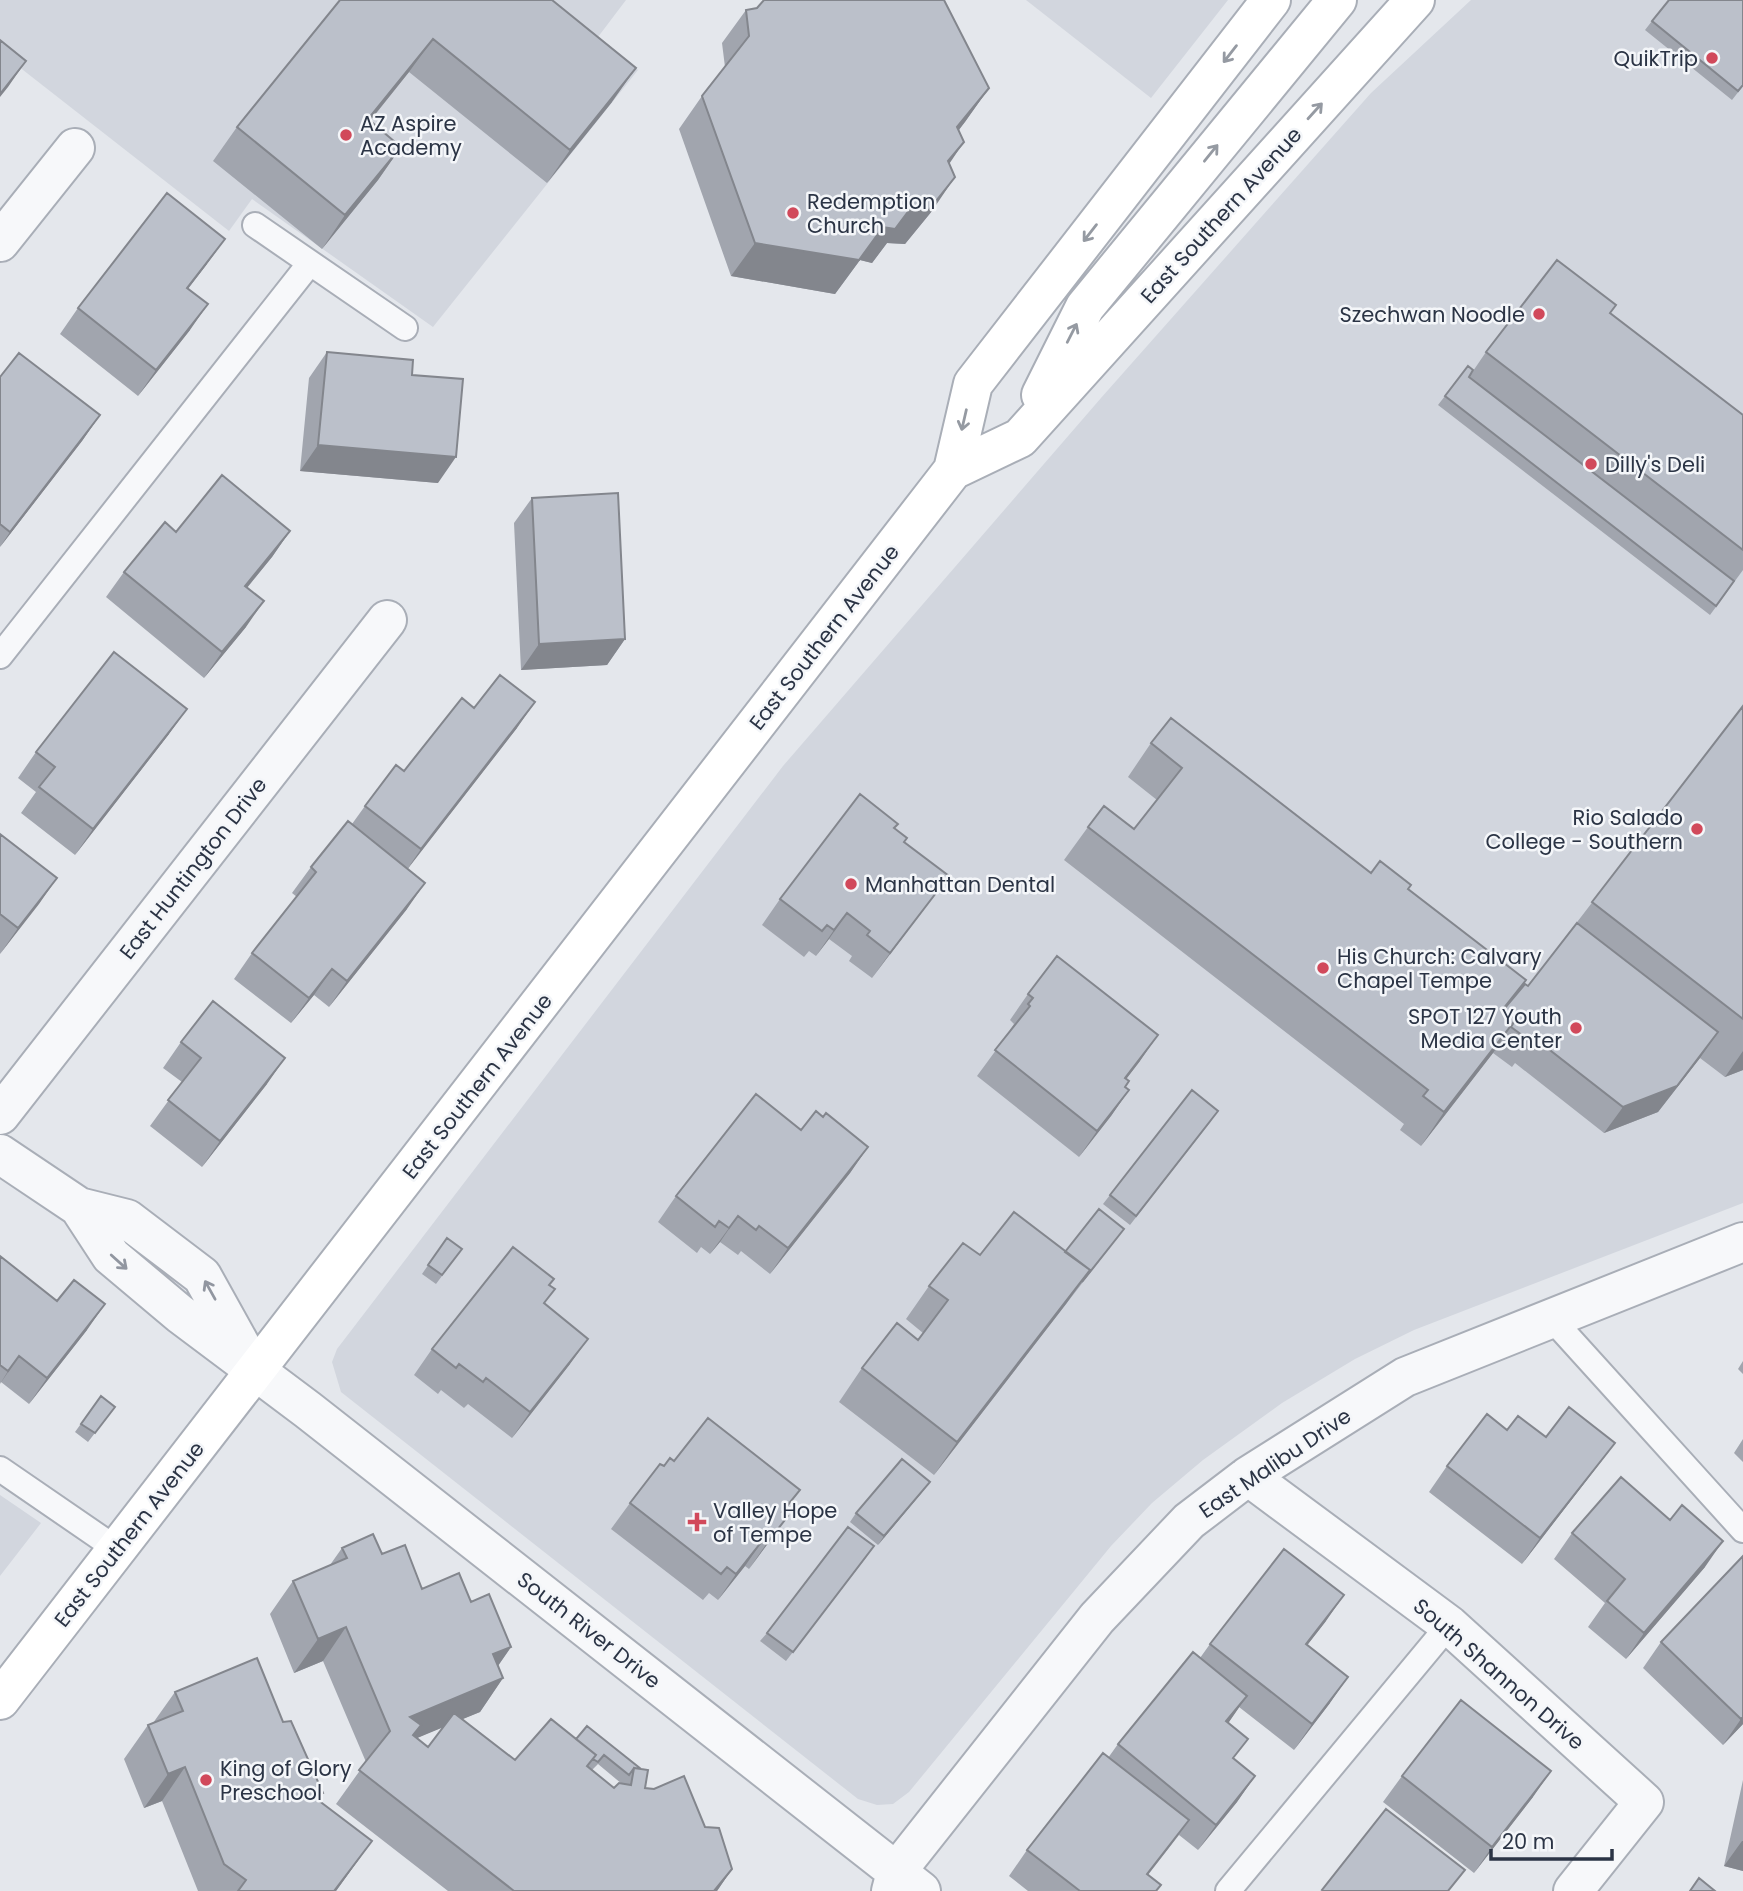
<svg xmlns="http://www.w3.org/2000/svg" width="1743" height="1891" viewBox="0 0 1743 1891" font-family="Poppins,sans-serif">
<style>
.built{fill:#d2d6de}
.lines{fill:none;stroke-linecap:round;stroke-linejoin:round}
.lane-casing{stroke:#a9aeb7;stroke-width:28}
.street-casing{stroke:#a9aeb7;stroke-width:42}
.secondary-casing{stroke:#a9aeb7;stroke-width:42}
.lane{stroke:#f7f8fa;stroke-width:24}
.street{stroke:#f7f8fa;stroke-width:38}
.secondary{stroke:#fff;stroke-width:38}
.wall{fill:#a1a5ae;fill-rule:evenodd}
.shaded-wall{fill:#83868d}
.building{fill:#bbc0ca;stroke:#83868d;stroke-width:2}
.oneway{stroke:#959aa2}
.oneway2{stroke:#9196a0}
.poi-dot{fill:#d1495b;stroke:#f4f6f9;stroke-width:2.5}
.labels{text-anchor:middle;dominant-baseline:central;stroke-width:5;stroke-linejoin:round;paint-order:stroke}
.poi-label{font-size:21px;fill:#2b3445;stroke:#f4f6f9;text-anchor:start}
.street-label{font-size:21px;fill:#2b3445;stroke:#f4f6f9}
</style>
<rect width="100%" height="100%" fill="#e4e7ec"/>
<!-- built -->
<path class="built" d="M0,0H626L598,37L638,70L433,327L252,199L229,231L0,52Z
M1026,0H1228L1151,98Z
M1471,0H1743V1203L1414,1330L1355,1359L1282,1403L1203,1460L1152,1503L1111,1546L909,1792L893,1804L877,1805L858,1799L341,1392L332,1362L337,1349L783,766L1101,398L1371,93Z
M0,1495L41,1523L0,1576Z"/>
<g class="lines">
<defs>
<path id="lane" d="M255,225L405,328
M0,656L310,263
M1552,1319L1743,1530
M0,1469L118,1550
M1228,1891L1449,1625"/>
<path id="street" d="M0,242L75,148
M0,1115L387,620
M0,1154L79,1207L127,1219L202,1276L247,1357
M79,1207L111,1256L180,1314L308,1410L921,1891
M1248,1476L1449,1625L1644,1802L1573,1891
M891,1891L896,1872L1097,1618L1189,1521L1248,1476L1405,1377L1743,1242"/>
<path id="secondary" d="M1041,395L1085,307L1337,0
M953,470L1020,438L1415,0
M0,1700L953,470L973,384L1271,0"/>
</defs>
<!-- lane casing -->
<use href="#lane" class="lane-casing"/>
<!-- street casing -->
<use href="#street" class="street-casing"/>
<!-- secondary casing -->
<use href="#secondary" class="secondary-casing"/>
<!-- lane -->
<use href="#lane" class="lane"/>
<!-- street -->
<use href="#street" class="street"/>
<!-- secondary -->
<use href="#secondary" class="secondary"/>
</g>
<!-- wall -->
<path class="wall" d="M340,0L612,102L547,183L409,72L370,121L401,147L378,180L322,249L213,161L237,127Z
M1743,0V86L1732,100L1645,30L1652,21Z
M746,10L989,88L959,130L949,164L932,211L905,244L887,243L872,263L860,260L835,294L731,276L679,129L702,96L725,67L722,43Z
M207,264L188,289L190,330L138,396L60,334L78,308Z
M1610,313L1743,415V570L1710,615L1438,405L1445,396L1469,377L1486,352Z
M327,352L412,375L438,483L300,471L309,378Z
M0,377L100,415L82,441L0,547Z
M532,498L625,639L607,665L521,670L514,523Z
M290,531L272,557L247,588L246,627L204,678L106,597L124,572L176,532Z
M1743,706V1070L1725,1077L1700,1058L1658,1112L1604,1133L1515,1063L1512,1067L1493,1053L1421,1146L1400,1130L1404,1124L1064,860L1088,827L1134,829L1157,800L1128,777L1151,743L1371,873L1408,889L1521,988L1528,986Z
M474,708L517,728L407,869V909L329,1007L314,995L291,1023L234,979L252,953L297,897L292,893L311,867L352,824L365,806Z
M169,734L75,855L21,813L36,792L18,778L36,752Z
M894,828L904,842L930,901L872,978L849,961L852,956L829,939L816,956L809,951L804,957L762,925L780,899Z
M0,834L57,878L0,954Z
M1028,994L1140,1061L1126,1079L1125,1087L1129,1090L1111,1116L1079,1157L977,1076L1010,1031V1030L1014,1024L1010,1020Z
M181,1042L267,1084L202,1167L150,1126L182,1082L163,1068Z
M823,1117L868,1147L850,1173L770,1274L741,1251L738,1255L720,1242L710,1254L701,1247L697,1253L658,1222L676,1196Z
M1212,1120L1130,1225L1103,1204L1110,1195Z
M1124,1229L934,1475L839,1402L862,1368L918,1340L923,1333L906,1319L929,1286L980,1255L1065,1252Z
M447,1238L462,1249L436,1284L422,1274Z
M0,1256L87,1330L29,1404L1,1382L0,1384Z
M549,1285L545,1304L570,1364L512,1438L468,1404L464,1408L441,1390L438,1394L414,1375L432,1349Z
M1743,1361V1374L1738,1369Z
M101,1396L115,1407L88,1442L75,1432Z
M1546,1437L1615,1443L1596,1468L1522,1564L1429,1492L1447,1466Z
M1743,1439V1462L1734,1453Z
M674,1461L800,1490L783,1513L769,1542L749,1569L745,1566L718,1600L709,1593L703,1600L611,1529L630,1503L664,1466Z
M923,1491L878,1545L850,1522L856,1513Z
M1572,1533L1705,1567L1626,1659L1588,1627L1605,1603L1554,1559Z
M342,1548L382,1554L422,1589L471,1602L511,1647L498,1666L503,1678L480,1712L462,1719L515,1760L576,1739L641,1769L645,1788L705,1827L732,1869L717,1891H448L336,1804L366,1762L323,1661L294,1673L270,1614L293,1581L330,1565ZM443,1727L428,1747L417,1738L428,1733ZM598,1764L622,1784L614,1788L592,1770Z
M868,1555L786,1661L760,1641L767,1633Z
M1743,1556V1724L1723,1745L1643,1668L1661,1642Z
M1326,1621L1307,1645L1330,1703L1294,1750L1239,1707L1228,1723L1234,1759L1255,1776L1237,1802L1198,1850L1179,1835L1148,1875L1157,1891H1028L1009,1876L1027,1850L1108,1758L1118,1744L1200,1658L1210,1644Z
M175,1692L283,1722L323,1793L318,1800L372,1841L336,1891H198L162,1801L144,1808L124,1759L148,1725L153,1723Z
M1402,1776L1533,1797L1474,1873L1383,1802Z
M1743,1780V1871L1724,1866Z"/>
<!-- shaded-wall -->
<path class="shaded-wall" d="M433,39L409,72L344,153L368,119Z
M26,61L8,87L0,97V94Z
M636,68L612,102L547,183L570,150Z
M989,88L965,122L934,161L957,127Z
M964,142L941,176L948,161Z
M401,147L378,180L322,249L345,215Z
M955,177L932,211L905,244L887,243L872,263L860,260L835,294L731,276L755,243L883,227L910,209Z
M225,239L207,264L169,313L187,288Z
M208,304L190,330L138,396L156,370Z
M100,415L82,441L0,547L10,532Z
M318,445L456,457L438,483L300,471Z
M290,531L272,557L227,612L245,586Z
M264,601L246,627L204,678L222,652Z
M625,639L607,665L521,670L539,644Z
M535,702L517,728L403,875L421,849Z
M187,709L169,734L75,855L93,829Z
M949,876L930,901L872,978L890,953Z
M57,878L39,904L0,954L18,928Z
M425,883L407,909L329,1007L347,981Z
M847,913L829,939L816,956L834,930Z
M332,969L314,995L291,1023L309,998Z
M1516,1019L1493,1053L1421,1146L1444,1112Z
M1718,1032L1700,1058L1658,1112L1604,1133L1623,1107Z
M1158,1035L1140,1061L1107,1104L1125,1078Z
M1743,1051V1070L1725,1077Z
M285,1058L267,1084L202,1167L220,1141Z
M1129,1090L1111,1116L1079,1157L1097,1131Z
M868,1147L850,1173L770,1274L788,1248Z
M738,1216L720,1242L710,1254L729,1228Z
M1090,1270L1066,1304L934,1475L957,1442Z
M105,1304L87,1330L29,1404L47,1378Z
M588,1339L570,1364L512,1438L530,1412Z
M19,1356L0,1384L8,1371Z
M1615,1443L1596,1468L1522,1564L1540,1538Z
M930,1482L923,1491L878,1545L884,1536Z
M788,1516L769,1542L749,1569L767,1543Z
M763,1540L745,1566L718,1600L736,1574Z
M1723,1541L1705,1567L1626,1659L1644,1633Z
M1344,1595L1326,1621L1288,1670L1306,1644Z
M346,1627L323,1661L294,1673L318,1639Z
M511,1647L488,1680L493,1654Z
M1348,1677L1330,1703L1294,1750L1312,1724Z
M503,1678L480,1712L410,1741V1717Z
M1247,1696L1229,1722L1208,1747L1226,1721Z
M1743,1717V1724L1723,1745L1741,1719Z
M185,1767L162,1801L144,1808L168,1774Z
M1551,1771L1533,1797L1474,1873L1492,1847Z
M1255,1776L1237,1802L1198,1850L1216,1825Z
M1189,1820L1170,1846L1135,1891L1147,1874Z
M372,1841L336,1891H334Z
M1742,1841H1743V1871L1724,1866Z
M732,1869L717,1891H714Z"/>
<!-- building -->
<path class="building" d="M340,0H552L636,68L570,150L433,39L368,119L401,147L345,215L237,127Z
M764,0H944L989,88L957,127L964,142L948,161L955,177L928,211L910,209L895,229L883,227L859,260L755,243L702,96L749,36L746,10L757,8Z
M1669,0H1743V85L1738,91L1652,21Z
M0,40L26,61L0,94Z
M167,193L225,239L187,288L208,304L156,370L78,308Z
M1557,260L1616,305L1610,313L1743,415V550L1486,352Z
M327,352L413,360L412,375L463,379L456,457L318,445Z
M19,353L100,415L10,532L0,524V377Z
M1468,366L1473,370L1469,377L1734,581L1716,606L1445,396Z
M222,475L290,531L245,586L264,601L222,652L124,572L165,522L176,532Z
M618,493L625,639L539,644L532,498Z
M114,652L187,709L93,829L39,787L55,767L36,752Z
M500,675L535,702L421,849L365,806L396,765L404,771L462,698L474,708Z
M1743,706V1019L1592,902Z
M1171,718L1371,873L1380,861L1411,885L1408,889L1526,980L1503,1009L1516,1019L1444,1112L1423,1096L1428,1090L1088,827L1104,806L1134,829L1182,768L1151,743Z
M860,794L898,824L894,828L907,838L904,842L949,876L890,953L867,935L870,931L847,913L834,930L827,925L822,931L780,899Z
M348,821L425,883L347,981L332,969L309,998L252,953L316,872L311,867Z
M0,834L57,878L18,928L0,914Z
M1577,923L1718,1032L1677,1086L1623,1107L1533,1037L1530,1041L1511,1027L1516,1019L1504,1009L1525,984L1528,986Z
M1057,956L1158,1035L1125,1078L1129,1081L1125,1087L1129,1090L1097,1131L995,1050L1030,1006L1028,1004L1033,998L1028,994Z
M213,1001L285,1058L220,1141L168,1100L201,1058L181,1042Z
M1192,1090L1218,1111L1136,1216L1110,1195Z
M756,1094L801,1130L816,1111L823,1117L826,1113L868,1147L788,1248L759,1226L756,1230L738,1216L729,1228L719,1221L715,1227L676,1196Z
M1099,1209L1124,1229L1082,1282L1090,1270L1065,1252Z
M1014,1212L1090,1270L957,1442L862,1368L897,1323L918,1340L948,1300L929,1286L963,1243L980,1255Z
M447,1238L462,1249L442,1275L428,1265Z
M513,1247L554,1279L549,1285L555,1289L544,1303L588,1339L530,1412L486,1378L483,1382L459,1364L456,1368L432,1349Z
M0,1256L57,1301L74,1280L105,1304L47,1378L19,1356L8,1371L0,1365Z
M101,1396L115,1407L95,1433L81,1424Z
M1569,1407L1615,1443L1540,1538L1447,1466L1487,1414L1507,1430L1518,1416L1546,1437Z
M708,1418L800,1490L782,1512L788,1516L767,1543L763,1540L736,1574L727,1567L721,1574L630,1503L660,1464L664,1466L670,1458L674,1461Z
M902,1459L930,1482L884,1536L856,1513Z
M1621,1477L1670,1520L1682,1505L1723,1541L1644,1633L1607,1601L1625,1579L1572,1533Z
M848,1527L874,1546L793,1652L767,1633Z
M373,1534L382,1554L405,1545L422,1589L459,1573L471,1602L489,1594L511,1647L493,1654L503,1678L410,1717L421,1725L413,1735L428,1747L454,1713L515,1760L551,1719L596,1755L587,1766L614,1788L619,1783L631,1785L634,1768L648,1770L645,1788L654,1789L684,1776L705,1827L719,1828L732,1869L714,1891H514L359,1770L390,1731L346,1627L318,1639L293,1581L347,1558L342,1548Z
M1284,1549L1344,1595L1306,1644L1348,1677L1312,1724L1210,1644Z
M1743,1556V1717L1741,1719L1661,1642Z
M1193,1652L1247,1696L1226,1721L1248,1739L1233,1758L1255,1776L1216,1825L1118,1744Z
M257,1658L283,1722L291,1721L323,1793L314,1797L372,1841L334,1891H238L246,1880L224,1864L185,1767L168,1774L148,1725L183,1711L175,1692Z
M1461,1700L1551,1771L1492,1847L1402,1776Z
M587,1726L641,1769L634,1768L629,1775L604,1755L598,1762L593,1759L596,1755L576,1739Z
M1103,1753L1189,1820L1147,1874L1161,1885L1156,1891H1080L1027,1850Z
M1386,1809L1465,1870L1448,1891H1324L1322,1890Z
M1699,1878L1715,1891H1690Z"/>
<!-- one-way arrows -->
<defs><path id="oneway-shaft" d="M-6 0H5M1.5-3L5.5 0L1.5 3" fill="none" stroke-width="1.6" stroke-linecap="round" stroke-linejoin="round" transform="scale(1.75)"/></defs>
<g class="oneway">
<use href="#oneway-shaft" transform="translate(1230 54) rotate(128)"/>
<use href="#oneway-shaft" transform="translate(1315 111) rotate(-48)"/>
<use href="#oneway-shaft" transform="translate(1211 153) rotate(-51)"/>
<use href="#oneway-shaft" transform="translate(1090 233) rotate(128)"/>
<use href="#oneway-shaft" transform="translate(1072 333) rotate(-63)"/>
<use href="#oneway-shaft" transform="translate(964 420) rotate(103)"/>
</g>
<g class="oneway2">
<use href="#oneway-shaft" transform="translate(119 1262) rotate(42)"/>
<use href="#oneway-shaft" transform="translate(210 1290) rotate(-119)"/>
</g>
<!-- markers -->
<g class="poi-dot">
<circle cx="1712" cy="58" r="7"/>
<circle cx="346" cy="135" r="7"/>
<circle cx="793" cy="213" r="7"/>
<circle cx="1539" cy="314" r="7"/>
<circle cx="1591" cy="464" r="7"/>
<circle cx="1697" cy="829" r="7"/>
<circle cx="851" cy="884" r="7"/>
<circle cx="1323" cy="968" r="7"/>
<circle cx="1576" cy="1028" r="7"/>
<path d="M693.5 1511.5h7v7h7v7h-7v7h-7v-7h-7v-7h7z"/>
<circle cx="206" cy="1780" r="7"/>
</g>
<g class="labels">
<!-- poi labels -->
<g class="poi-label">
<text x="1698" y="58" text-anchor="end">QuikTrip</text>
<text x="360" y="123">AZ Aspire<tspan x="360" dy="24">Academy</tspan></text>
<text x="807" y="201">Redemption<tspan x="807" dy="24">Church</tspan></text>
<text x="1525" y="314" text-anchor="end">Szechwan Noodle</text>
<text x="1605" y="464">Dilly's Deli</text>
<text x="1683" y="817" text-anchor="end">Rio Salado<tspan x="1683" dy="24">College - Southern</tspan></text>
<text x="865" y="884">Manhattan Dental</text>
<text x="1337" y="956">His Church: Calvary<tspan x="1337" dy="24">Chapel Tempe</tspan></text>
<text x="1562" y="1016" text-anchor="end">SPOT 127 Youth<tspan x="1562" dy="24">Media Center</tspan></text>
<text x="713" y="1510">Valley Hope<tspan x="713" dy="24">of Tempe</tspan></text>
<text x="220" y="1768">King of Glory<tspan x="220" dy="24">Preschool</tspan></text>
</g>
<!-- street labels -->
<g class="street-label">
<text transform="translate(1221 215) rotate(-48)">East Southern Avenue</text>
<text transform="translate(824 637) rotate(-52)">East Southern Avenue</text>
<text transform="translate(193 868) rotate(-52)">East Huntington Drive</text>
<text transform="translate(477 1086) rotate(-52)">East Southern Avenue</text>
<text transform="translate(1275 1463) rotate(-34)">East Malibu Drive</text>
<text transform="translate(129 1534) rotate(-52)">East Southern Avenue</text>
<text transform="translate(589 1630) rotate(38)">South River Drive</text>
<text transform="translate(1499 1674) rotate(41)">South Shannon Drive</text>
</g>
</g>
<!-- scale -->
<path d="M1491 1849v10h121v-10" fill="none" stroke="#2b3445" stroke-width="3.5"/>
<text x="1502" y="1849" font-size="21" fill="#2b3445" stroke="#f4f6f9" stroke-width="5" paint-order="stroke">20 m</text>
</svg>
